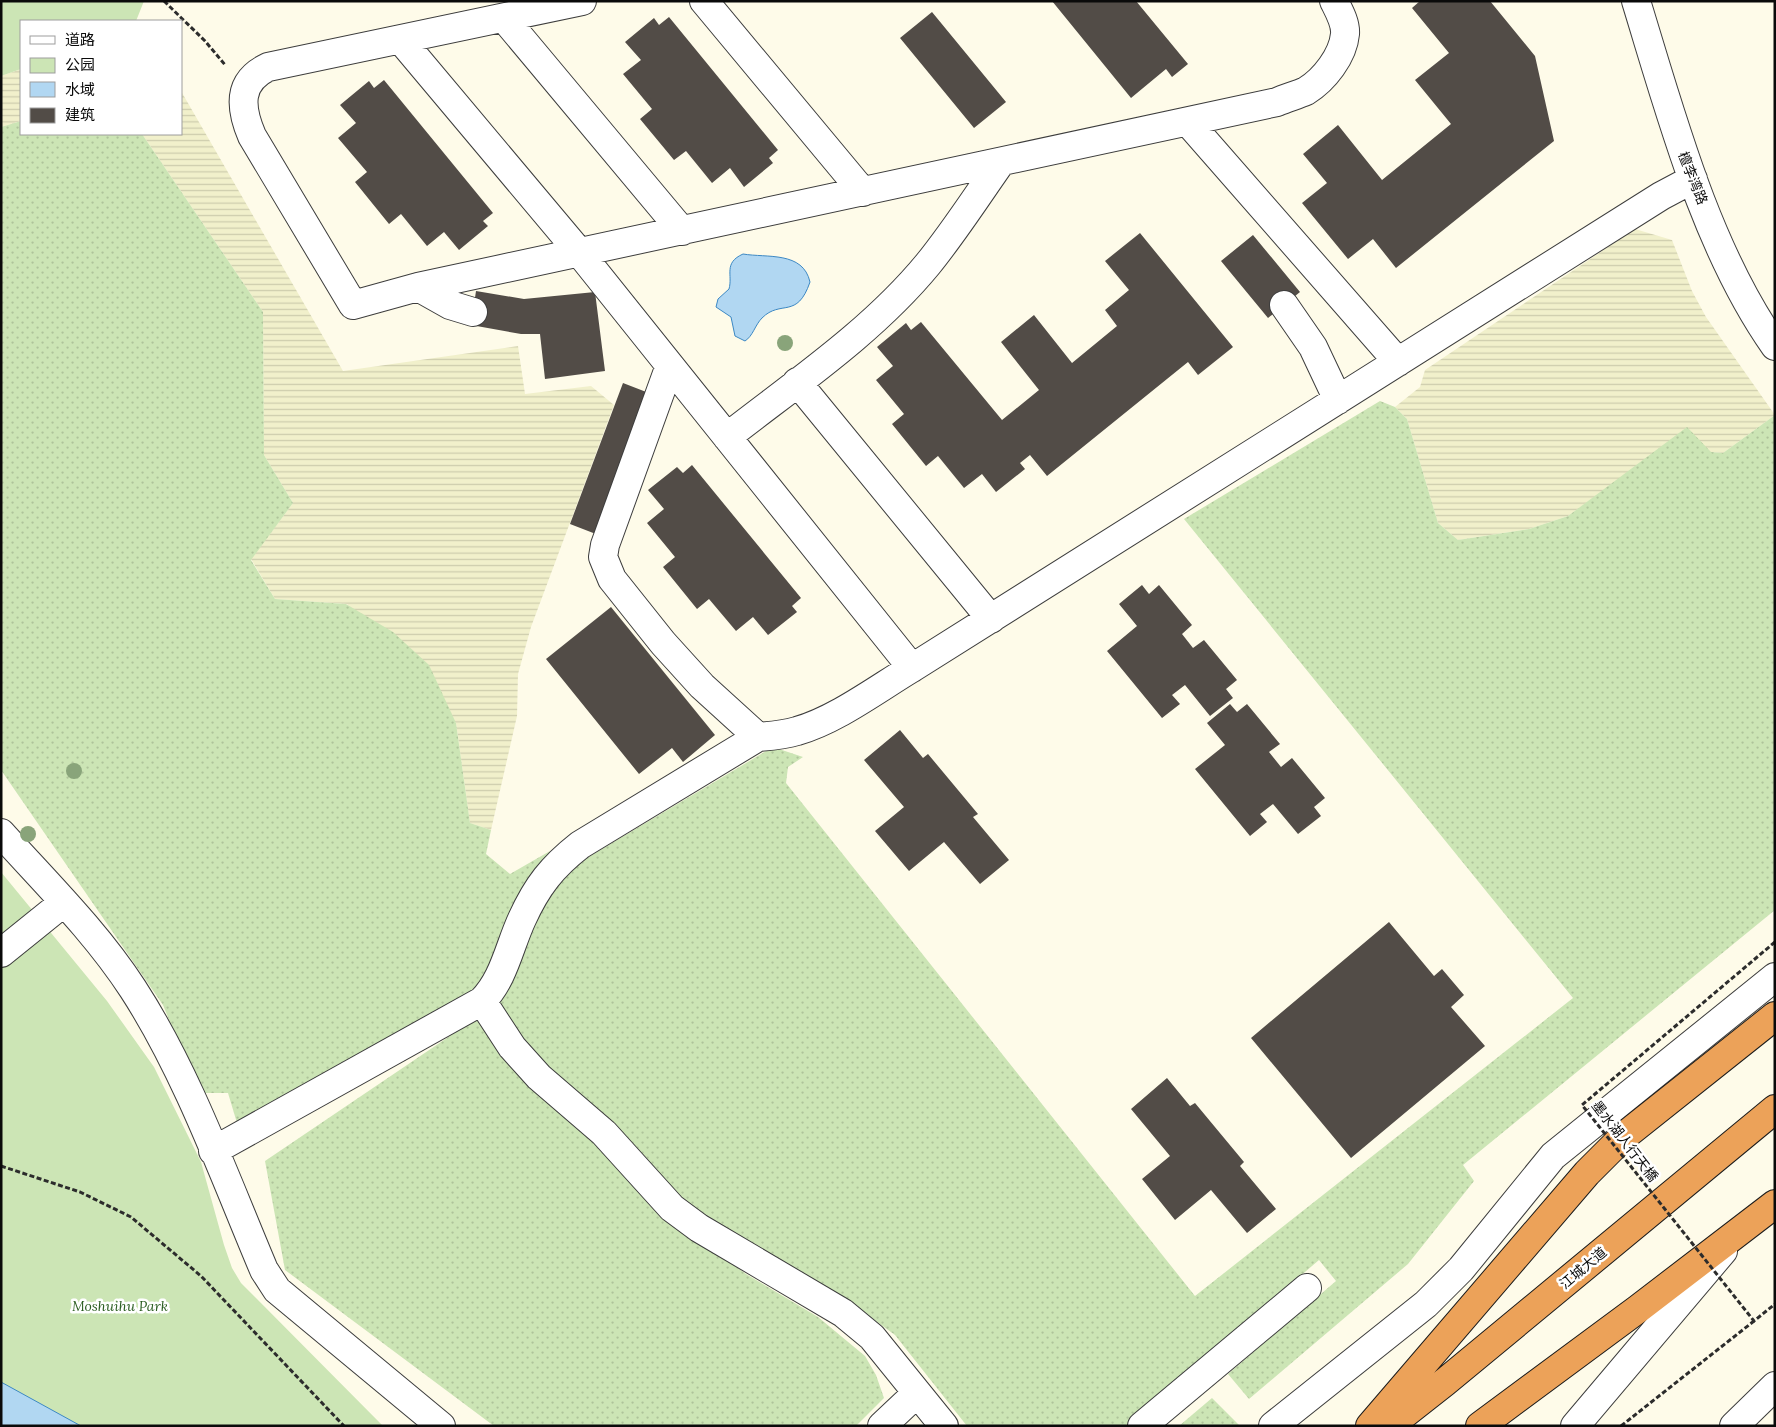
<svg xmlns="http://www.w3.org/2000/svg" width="1776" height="1427" viewBox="0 0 1776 1427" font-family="Lora,'Noto Sans SC',serif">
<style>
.farmland{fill:url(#farmland-rules)}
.grass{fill:url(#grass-dots)}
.park{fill:#cce5b5}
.water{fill:#b1d7f2;stroke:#3c88c4}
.building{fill:#524c47}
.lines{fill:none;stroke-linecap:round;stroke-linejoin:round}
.minor-casing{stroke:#3d3d3d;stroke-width:30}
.highway-casing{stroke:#1b1b1b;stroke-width:30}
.path{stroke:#2c2c2c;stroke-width:3;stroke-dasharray:5 2.5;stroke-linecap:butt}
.minor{stroke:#fff;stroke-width:28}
.highway{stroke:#eca259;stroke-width:28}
.path-bridge{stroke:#2c2c2c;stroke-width:3;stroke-dasharray:5 2.5;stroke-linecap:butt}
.tree{fill:#89a47a}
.labels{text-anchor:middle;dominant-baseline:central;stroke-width:5;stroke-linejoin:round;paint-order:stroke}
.street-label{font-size:14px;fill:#0a0a0a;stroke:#fff}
.park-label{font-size:14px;font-style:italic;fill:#2a5d20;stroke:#fff}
</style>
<defs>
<pattern id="farmland-rules" width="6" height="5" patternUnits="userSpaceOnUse" patternTransform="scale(1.25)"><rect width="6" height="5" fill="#f1f0cb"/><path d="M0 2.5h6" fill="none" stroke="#cdccad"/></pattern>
<pattern id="grass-dots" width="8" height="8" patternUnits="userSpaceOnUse" patternTransform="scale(1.25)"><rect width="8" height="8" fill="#cce5b5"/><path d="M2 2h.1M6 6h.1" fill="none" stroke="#aec39a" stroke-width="1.8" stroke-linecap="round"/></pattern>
</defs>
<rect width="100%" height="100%" fill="#fefbe9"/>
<!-- farmland -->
<path class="farmland" d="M21,69V121L1,127V76Z
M181,91L343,371L518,346L525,394L591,386L614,405L531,627L518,674L517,716L491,830L470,823L456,723L347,604L275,599L251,559L293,503L264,455L263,312L142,134H181Z
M1635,229L1672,240L1692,291L1706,317L1775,415L1723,453L1711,452L1607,488L1568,516L1529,529L1458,540L1438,523L1407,419L1395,407L1420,387L1425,370Z"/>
<!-- grass -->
<path class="grass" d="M21,121V134H142L263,312L264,455L293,503L251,560L275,599L346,604L393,632L429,665L456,723L470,823L491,830L486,854L510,874L550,851L485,983L237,1123L228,1093H199L163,1005L1,770V127Z
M1380,401L1395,407L1407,419L1438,523L1458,540L1529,529L1568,516L1687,427L1711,452L1723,453L1775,415V910L1463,1165L1474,1181L1408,1264L1249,1399L1228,1374L1336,1281L1319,1260L1125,1426H967L895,1335L858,1308L802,1277L685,1207L526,1051L497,1004L533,914L565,871L773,747L803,757L788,767L786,783L1195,1296L1573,998L1184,519Z
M478,1017L662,1212L746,1274L818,1317L865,1356L876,1375L884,1398L856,1426H494L285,1270L265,1161Z
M1212,1398L1240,1426H1179Z"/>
<!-- park -->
<path class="park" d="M1,1H144L136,21H21V69L1,76Z
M1,872L107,1001L154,1067L201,1162L224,1245L232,1268L241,1283L383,1426H1Z"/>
<!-- water -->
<path class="water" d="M743,254C767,258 803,251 810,282C797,320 781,299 762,318C755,325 753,336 745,341L735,336L731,317L716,307L718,299L729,289C733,275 723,263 743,254Z
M1,1382L81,1426H1Z"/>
<!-- building -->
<path class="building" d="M1052,1H1136L1188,64L1172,77L1166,69L1131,98Z
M1420,1H1490L1535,56L1554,141L1396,268L1373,239L1348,259L1302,203L1327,183L1303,154L1338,125L1382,180L1451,124L1415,80L1449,53L1412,8Z
M932,12L1006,102L974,128L900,38Z
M669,17L778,150L769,158L773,163L744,187L730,168L712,183L686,151L674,160L640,119L652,109L623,74L641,60L625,42L654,18L659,25Z
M384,80L493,213L483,221L488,226L459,250L444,232L427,246L401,214L389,224L355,182L367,172L338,138L356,123L340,105L369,81L374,88Z
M1140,233L1233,347L1198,375L1188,362L1047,476L1030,455L1020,463L1025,469L996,492L982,474L964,488L938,456L926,466L892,424L904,414L876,380L893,366L877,347L906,323L911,330L921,322L1002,420L1039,390L1001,342L1034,315L1072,363L1117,326L1105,310L1129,290L1105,261Z
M1253,235L1300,292L1268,318L1221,261Z
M476,291L524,299L595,292L605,371L545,379L540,334H521L471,325Z
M623,383L654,395L601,536L570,524Z
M692,465L801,598L792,606L797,612L768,635L753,617L736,631L709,599L697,609L663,567L675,557L647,523L664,509L648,490L677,467L683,473Z
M1142,585L1149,594L1159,585L1192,625L1182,634L1193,648L1204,640L1237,680L1226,689L1233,698L1210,716L1185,685L1172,695L1180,704L1162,718L1107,651L1137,626L1119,604Z
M611,607L715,735L683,762L672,748L639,774L546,659Z
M1230,704L1237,712L1247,704L1280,744L1269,752L1281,767L1292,758L1325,798L1314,807L1321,816L1298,834L1273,804L1260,814L1267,822L1250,836L1195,769L1225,745L1207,723Z
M900,730L923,758L928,754L978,814L973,817L1009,860L980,884L944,842L909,871L875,831L904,807L864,760Z
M1389,922L1434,976L1442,969L1464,995L1451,1007L1485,1046L1351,1158L1251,1038Z
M1167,1078L1190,1106L1195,1103L1244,1162L1240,1166L1276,1209L1247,1233L1211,1190L1175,1220L1142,1179L1170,1156L1131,1109Z"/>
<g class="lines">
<defs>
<path id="minor" d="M582,1L268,67C237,82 240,108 252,136L353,305L418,287L1277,102C1286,98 1297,95 1306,91C1324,80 1343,56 1345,34C1346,23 1339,11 1334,1
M704,1L863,192
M1636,1C1671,115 1706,248 1775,346
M504,18L682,231
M401,40L579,252L912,668
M1188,122L1398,362
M418,287L450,305L473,312
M1284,305L1313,347L1338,400
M669,368L605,545L603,557L612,579L663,643L702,686L758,737C771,736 784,735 797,731C836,720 877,689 912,668L1661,196L1693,179
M797,382L991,619
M727,437C796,383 872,332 928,264C954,232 977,196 1001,162
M1,833C46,883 96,932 133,989C187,1072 225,1178 264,1270L277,1290L441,1426
M1,953L63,903
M482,1001L512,1047L539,1077L604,1133L672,1208L699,1228L843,1313L872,1337L944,1426
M213,1151L482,1001C504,979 509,947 522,919C537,886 552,867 580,845L758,737
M882,1426L917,1393
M1142,1426L1307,1288
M1273,1426L1426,1304L1461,1269L1553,1156L1775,977
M1575,1426L1723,1251
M1734,1426L1775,1386"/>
<path id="highway" d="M1370,1426L1587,1173L1623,1137L1775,1016
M1389,1426L1445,1382L1775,1109
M1480,1426L1638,1309L1775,1204"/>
</defs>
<!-- minor casing -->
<use href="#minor" class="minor-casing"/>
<!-- highway casing -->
<use href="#highway" class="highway-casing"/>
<!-- path -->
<path class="path" d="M164,1L205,41L226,66
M1,1166L80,1192L131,1217L201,1276L344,1426
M1621,1426L1754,1321"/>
<!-- minor -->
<use href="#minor" class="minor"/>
<!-- highway -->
<use href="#highway" class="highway"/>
<!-- path-bridge -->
<path class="path-bridge" d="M1775,942L1582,1105L1754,1321L1775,1304"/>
</g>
<!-- trees -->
<g class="tree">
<circle cx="785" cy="343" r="8"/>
<circle cx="74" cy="771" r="8"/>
<circle cx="28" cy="834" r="8"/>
</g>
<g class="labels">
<!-- street labels -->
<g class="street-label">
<text transform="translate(1693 178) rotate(68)">檀李湾路</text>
<text transform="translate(1625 1141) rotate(52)">墨水湖人行天橋</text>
<text transform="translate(1583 1268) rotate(-40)">江城大道</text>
</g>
<!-- park labels -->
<g class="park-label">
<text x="120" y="1306">Moshuihu Park</text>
</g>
</g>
<!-- border -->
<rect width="1776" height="1427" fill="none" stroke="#0a0a0a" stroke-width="5"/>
<!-- legend -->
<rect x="20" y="20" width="162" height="115" fill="#ffffff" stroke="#9d9d9d"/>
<rect x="30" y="36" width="25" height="8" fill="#ffffff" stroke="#9d9d9d"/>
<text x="65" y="45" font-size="15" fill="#0a0a0a">道路</text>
<rect x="30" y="58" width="25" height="15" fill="#cce5b5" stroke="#9d9d9d"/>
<text x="65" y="70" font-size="15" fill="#0a0a0a">公园</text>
<rect x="30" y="82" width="25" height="15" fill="#b1d7f2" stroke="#9d9d9d"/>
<text x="65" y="95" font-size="15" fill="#0a0a0a">水域</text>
<rect x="30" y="108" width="25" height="15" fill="#524c47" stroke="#9d9d9d"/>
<text x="65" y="120" font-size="15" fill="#0a0a0a">建筑</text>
</svg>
